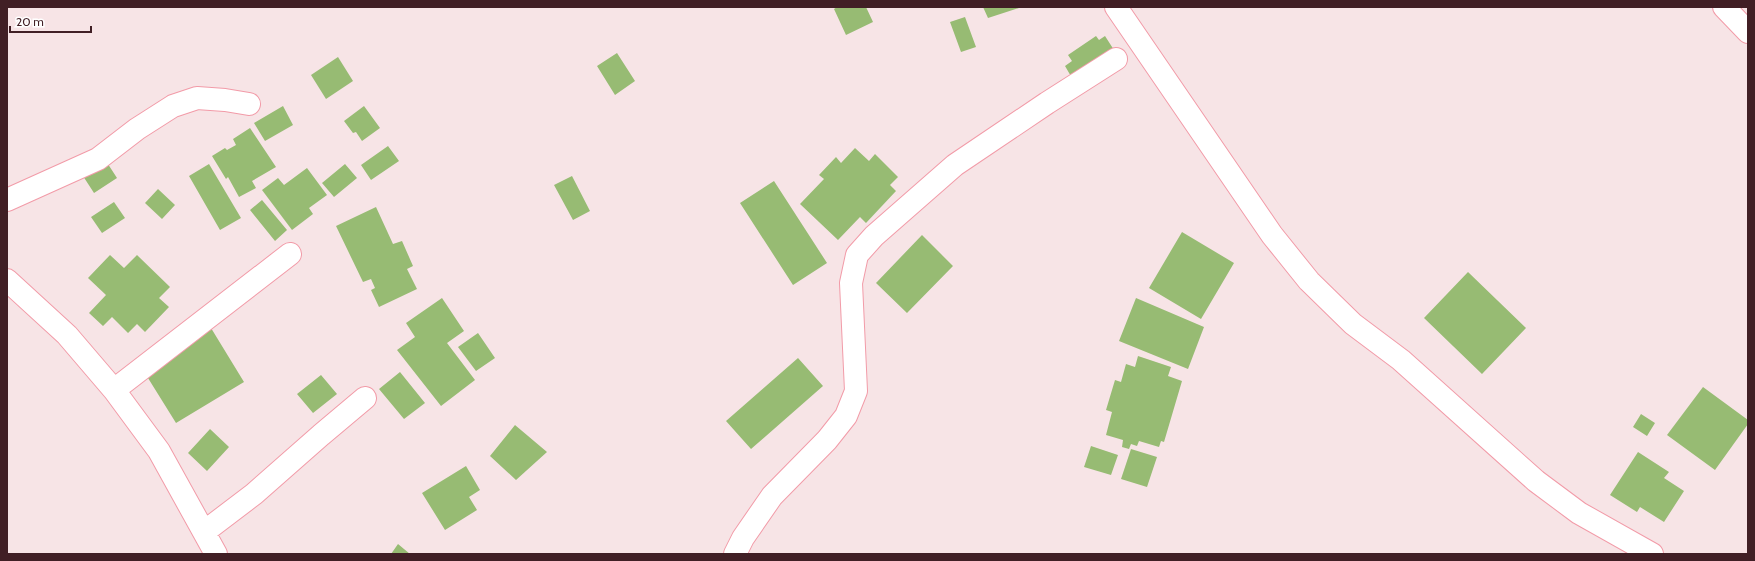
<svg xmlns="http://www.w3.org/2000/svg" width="1755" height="561" viewBox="0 0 1755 561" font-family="Cabin,sans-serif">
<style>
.building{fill:#97bb73}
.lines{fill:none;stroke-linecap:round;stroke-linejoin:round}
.street-casing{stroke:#f29ba8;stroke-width:24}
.street{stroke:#fff;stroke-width:22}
</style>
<rect width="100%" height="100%" fill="#f7e4e6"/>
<!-- building -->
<path class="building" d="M837,7H866L873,22L846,35L834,9Z
M983,7H1022L988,18Z
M965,17L976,47L961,52L950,22Z
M1096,36L1099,40L1105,36L1114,50L1072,78L1065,66L1072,61L1068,55Z
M617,53L635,81L615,95L597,66Z
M338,57L353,81L326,99L311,75Z
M283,106L293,125L265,141L254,123Z
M364,106L380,128L362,141L356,132L353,133L344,121Z
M250,128L276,167L252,181L256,188L239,197L228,177L226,179L212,156L225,148L227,150L236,145L233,139Z
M388,146L399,161L371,180L361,165Z
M855,148L869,161L875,154L898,177L890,185L896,191L866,223L860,217L838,240L800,204L824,179L819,175L836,157L841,163Z
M106,161L117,178L94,193L83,176Z
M209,164L241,218L220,230L189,176Z
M345,164L357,178L334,197L322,183Z
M307,168L327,195L309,208L313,214L292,230L262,190L278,178L284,185Z
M572,176L590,211L573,220L554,185Z
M774,181L827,263L793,285L740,203Z
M158,189L175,205L162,219L145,203Z
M262,200L287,230L275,241L250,210Z
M114,202L125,218L102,233L91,217Z
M376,207L393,244L402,241L413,266L407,269L417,289L379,307L371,290L375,288L371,279L363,282L336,226Z
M1182,232L1234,263L1201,319L1149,288Z
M922,235L953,266L907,313L876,283Z
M110,255L124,268L137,255L170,287L159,298L169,307L145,332L137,324L128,333L112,317L103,326L89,313L106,295L88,278Z
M1468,272L1526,328L1482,374L1424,318Z
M442,298L464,331L447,343L475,380L441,406L397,350L415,337L406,323Z
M1136,298L1204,327L1188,369L1119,341Z
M211,328L244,382L176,423L143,370Z
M478,333L495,358L476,371L458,347Z
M1138,356L1171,367L1168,376L1182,381L1164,442L1161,441L1159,447L1139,441L1137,446L1131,444L1129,449L1122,447L1123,440L1106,435L1112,412L1106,410L1115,380L1121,382L1126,364L1135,367Z
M798,358L823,386L751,449L726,421Z
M400,372L425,403L404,419L379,389Z
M321,375L337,394L313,413L297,394Z
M1703,387L1748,420V424L1715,470L1667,435Z
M1641,414L1655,423L1647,436L1633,427Z
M515,425L547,452L516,480L490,456Z
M210,429L229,447L207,471L188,453Z
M1091,446L1118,455L1111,475L1084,467Z
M1131,449L1157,457L1147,487L1121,479Z
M1638,452L1669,472L1664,478L1684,491L1664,522L1640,507L1637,512L1610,495Z
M466,466L480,490L469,497L477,510L445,530L422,493Z
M398,544L410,554H391Z"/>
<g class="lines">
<defs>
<path id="street" d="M1116,7L1272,235L1309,281L1353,324L1401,360L1536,481L1579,513L1652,554
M1724,7L1748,32
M7,200L98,159L137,129L173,106L197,98L225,100L249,104
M7,280L67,335L114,390L159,451L216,554
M114,390L290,254
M204,532L254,494L321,435L365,398
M735,554L743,538L772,496L827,440L846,416L856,391L851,283L857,255L874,236L955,165L1047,103L1116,59"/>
</defs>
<!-- street casing -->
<use href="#street" class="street-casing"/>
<!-- street -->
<use href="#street" class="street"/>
</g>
<!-- border -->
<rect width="1755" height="561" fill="none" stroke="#411f25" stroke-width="16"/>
<!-- scale -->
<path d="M10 26v6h81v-6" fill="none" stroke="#411f25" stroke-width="2"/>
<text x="16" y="26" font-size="12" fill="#411f25" stroke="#ffffff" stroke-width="3" paint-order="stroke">20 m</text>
</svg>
